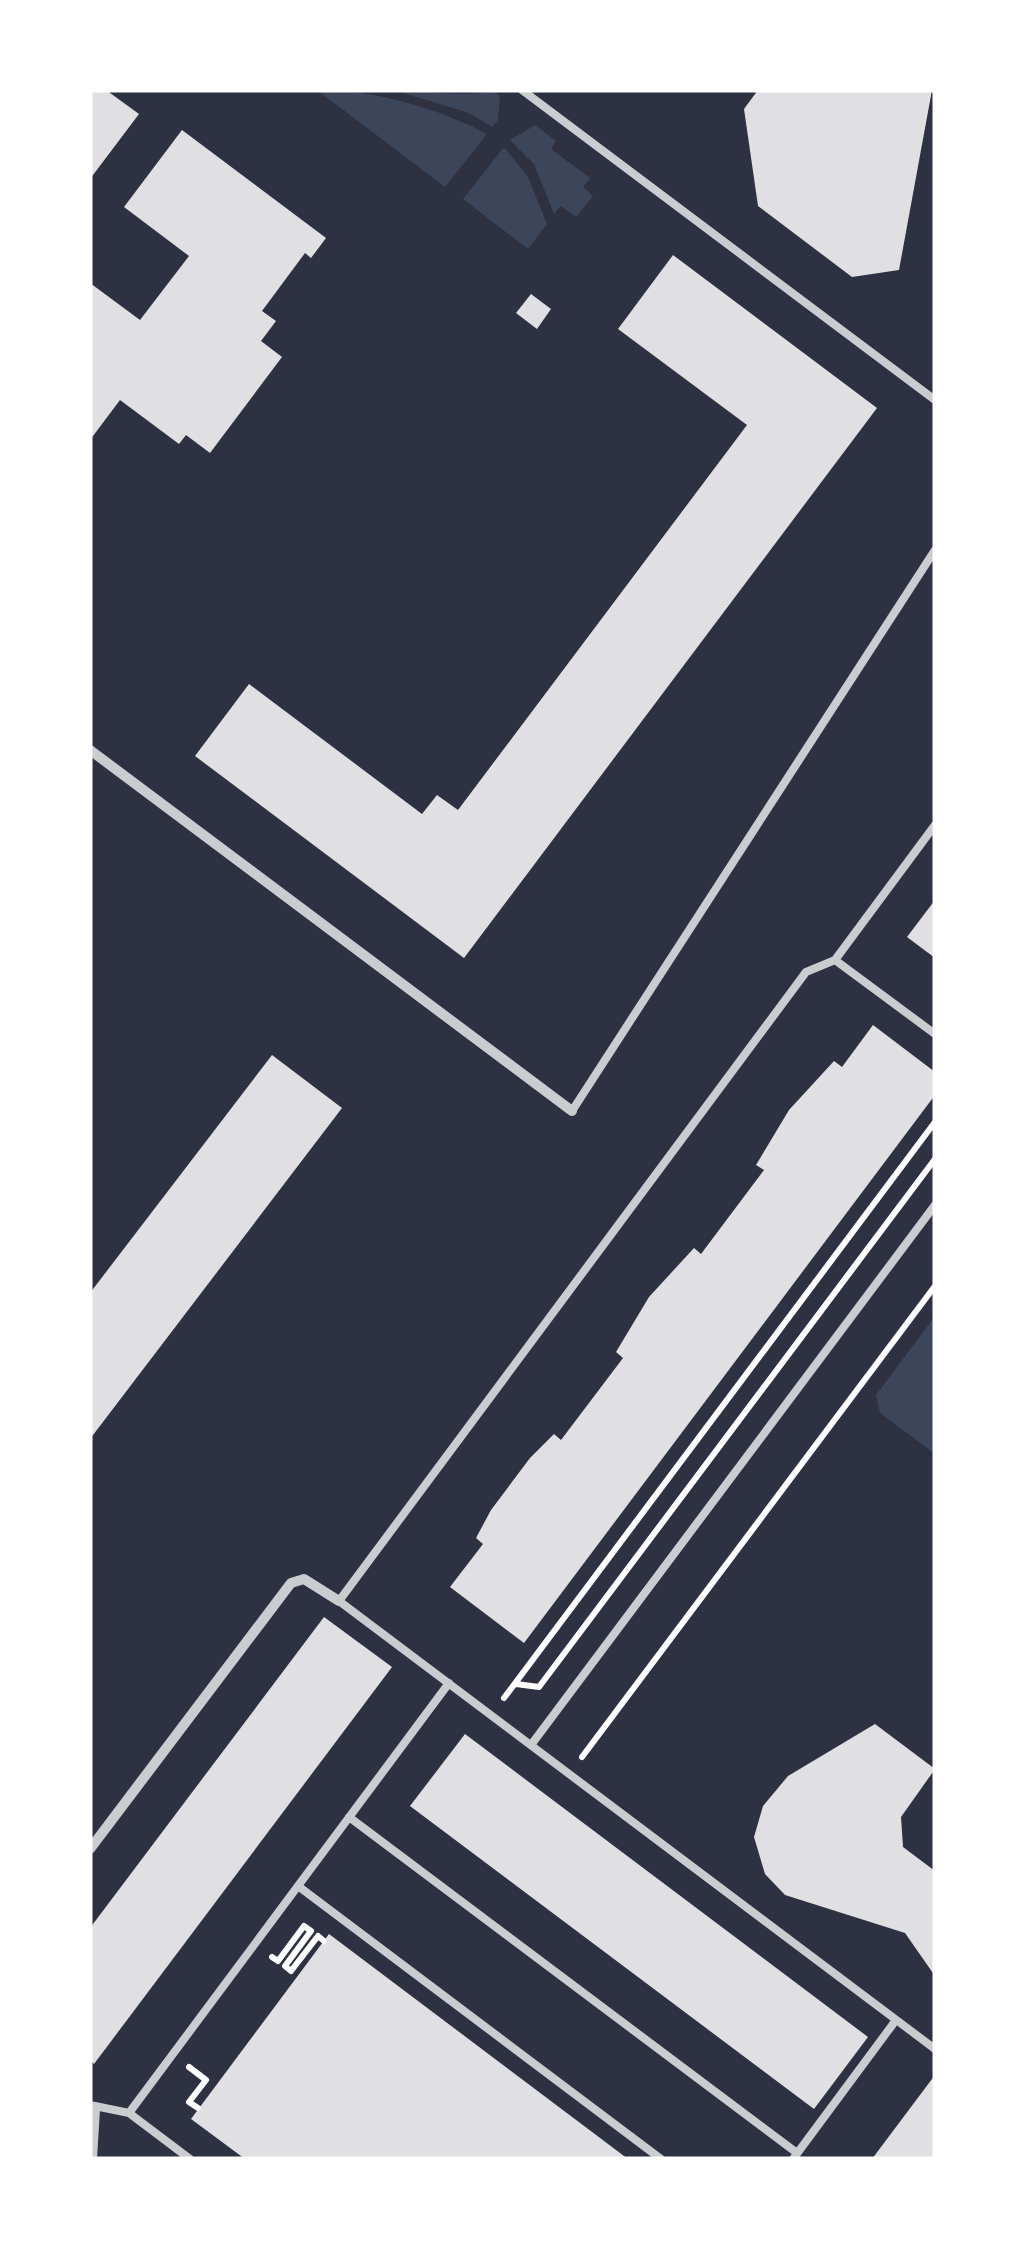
<svg xmlns="http://www.w3.org/2000/svg" width="1025" height="2249" viewBox="0 0 1025 2249" font-family="'Exo 2',sans-serif">
<style>
.green{fill:#3c4559}
.building{fill:#e0e0e3}
.lines{fill:none;stroke-linecap:round;stroke-linejoin:round}
.path{stroke:#fff;stroke-width:6}
.service{stroke:#caccd0;stroke-width:8}
.minor{stroke:#caccd0;stroke-width:10}
</style>
<rect width="100%" height="100%" fill="#2d3142"/>
<!-- green -->
<path class="green" d="M317,90C374,90 436,107 487,134L445,187Z
M394,90C426,90 463,98 493,91L500,96L498,120L492,127L469,113Z
M535,125L556,141L551,149L590,178L583,187L593,196L576,217L561,206L554,214L534,164L510,140Z
M504,147L528,177L547,224L528,249L463,199Z
M935,1316V1454L880,1413L876,1395Z"/>
<!-- building -->
<path class="building" d="M90,90H106L139,114L90,179Z
M758,90H932L899,270L852,277L758,206L744,109Z
M182,130L326,238L311,258L305,253L262,311L276,321L261,341L282,357L210,453L186,435L179,444L120,400L90,440V283L140,320L189,256L124,207Z
M673,255L877,408L464,958L195,756L249,684L422,814L437,795L458,810L747,425L618,329Z
M531,294L551,309L537,329L516,313Z
M935,900V958L907,937Z
M873,1025L935,1072V1095L524,1643L450,1587L483,1544L476,1538L491,1510L530,1458L554,1434L561,1440L623,1358L616,1352L649,1297L694,1248L701,1254L764,1170L756,1165L789,1110L834,1061L842,1067Z
M272,1055L342,1108L90,1439V1293Z
M324,1617L392,1667L94,2064L90,2060V1928Z
M875,1724L935,1769L901,1817L903,1847L935,1871V1976L905,1933L785,1895L765,1874L754,1837L763,1806L788,1776Z
M465,1734L868,2037L814,2109L410,1806Z
M329,1934L628,2159H245L191,2119Z
M935,2075V2159H872Z"/>
<g class="lines">
<!-- path -->
<path class="path" d="M516,1684L539,1687L935,1159
M504,1698L935,1122
M582,1757L935,1286
M272,1957L278,1961L304,1926L311,1931L285,1966L291,1971L318,1936L324,1941
M189,2067L206,2080L189,2102L198,2108"/>
<!-- service -->
<path class="service" d="M522,90L935,400
M935,825L835,960L806,972L339,1601L935,2049
M835,960L935,1034
M572,1111L935,550
M531,1745L935,1205
M349,1817L797,2153
M298,1886L661,2159
M90,2105L129,2113L190,2159
M129,2113L449,1683
M93,2159L96,2109
M793,2159L896,2020"/>
<!-- minor -->
<path class="minor" d="M90,750L572,1111
M90,1849L291,1583L304,1579L339,1601"/>
</g>
<!-- border -->
<rect width="1025" height="2249" fill="none" stroke="#ffffff" stroke-width="185"/>
</svg>
